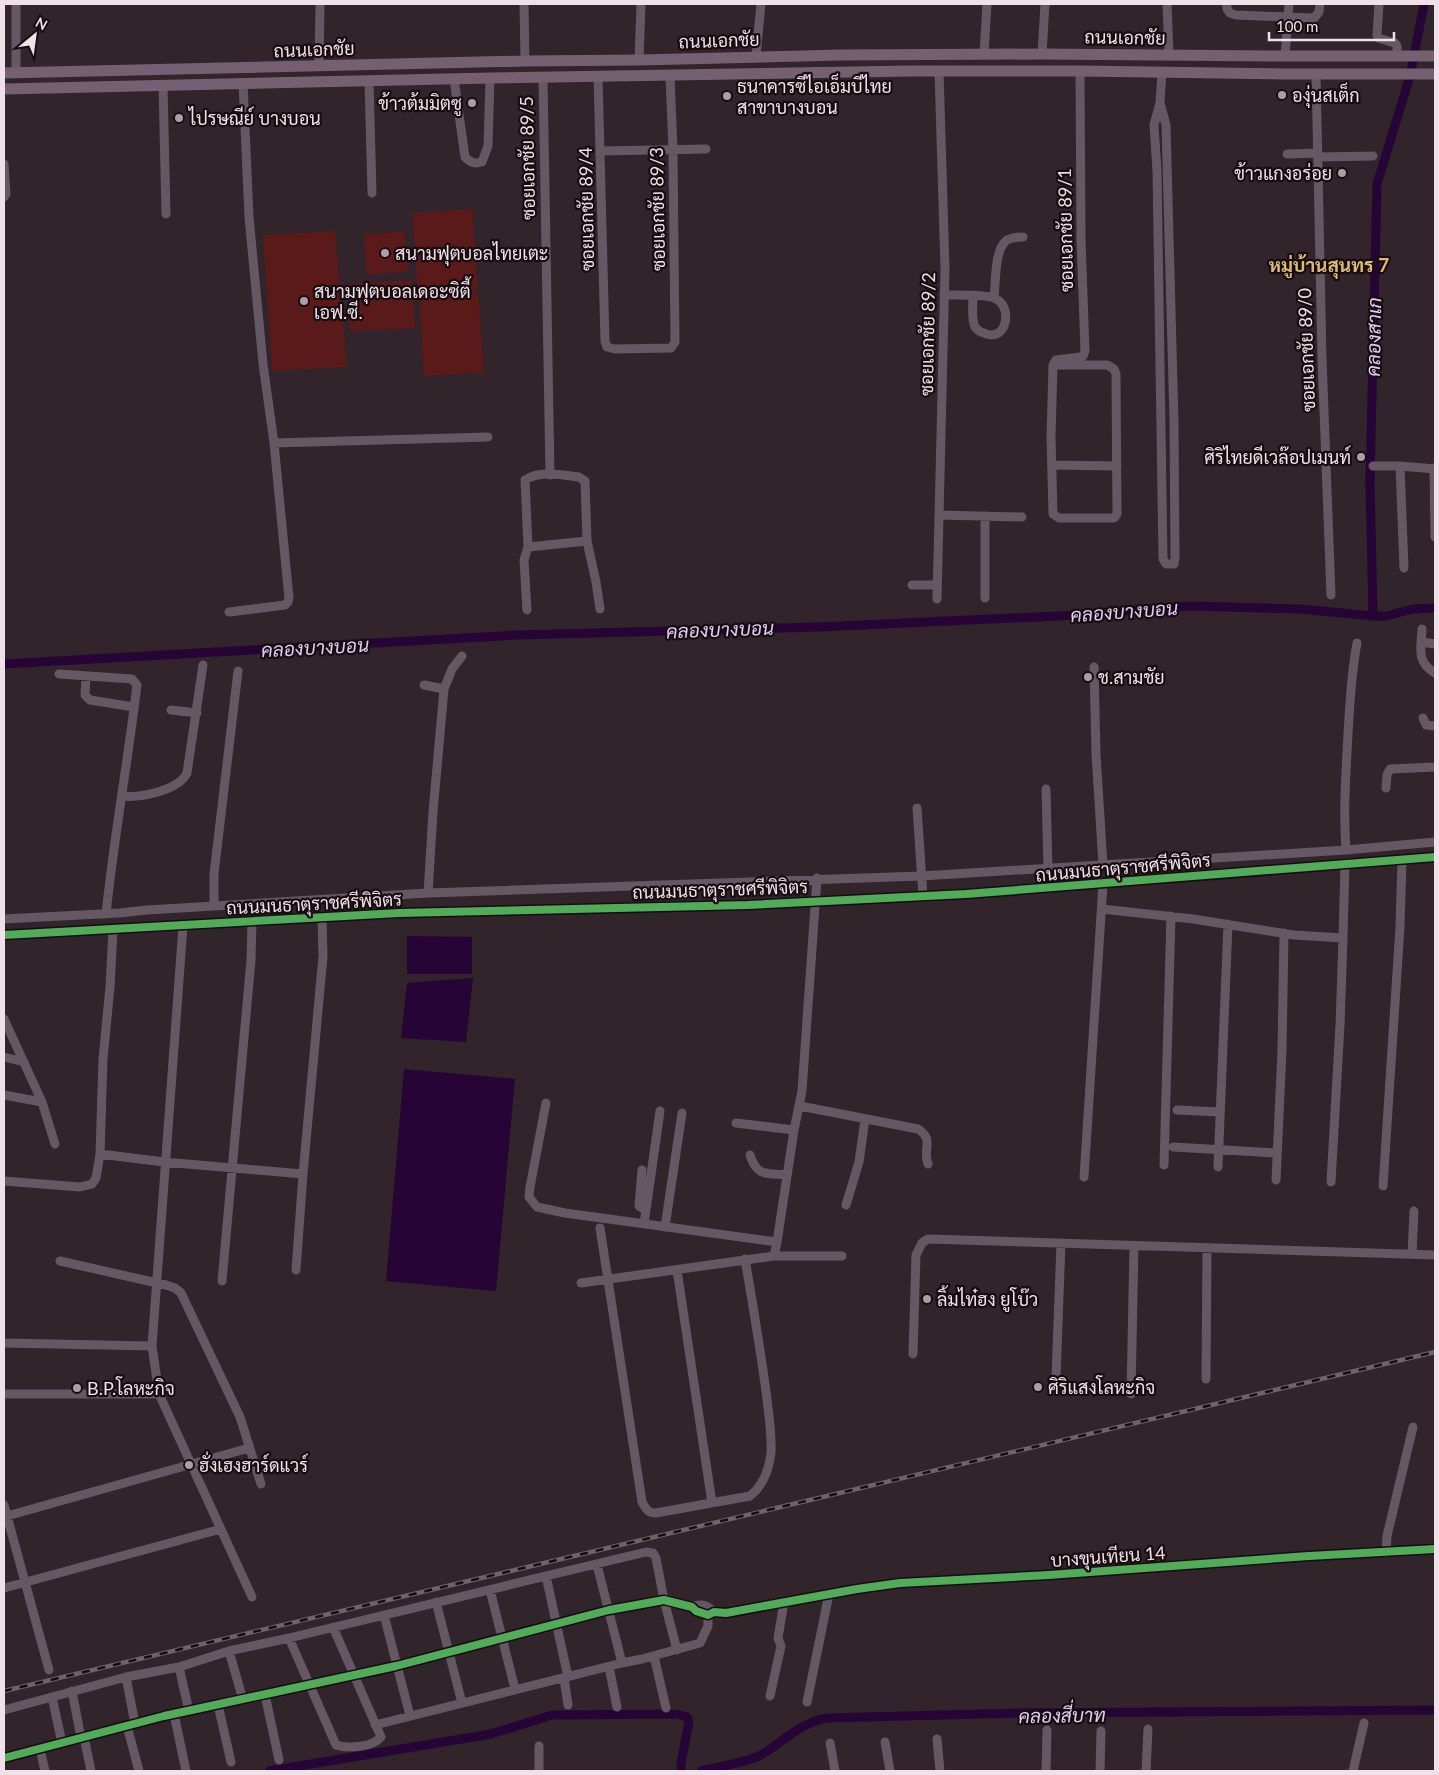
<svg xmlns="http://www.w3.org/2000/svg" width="1439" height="1775" viewBox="0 0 1439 1775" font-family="Lato,Sarabun,sans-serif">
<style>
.green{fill:#5a1a1a}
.water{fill:#260436}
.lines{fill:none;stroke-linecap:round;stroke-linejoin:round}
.canal{stroke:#260436;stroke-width:9}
.minor{stroke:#665764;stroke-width:9}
.major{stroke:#746071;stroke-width:11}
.rail-casing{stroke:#6e636b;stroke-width:4.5}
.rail{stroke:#170d11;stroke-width:2.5;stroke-dasharray:8;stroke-linecap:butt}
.cycleway-casing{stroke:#170d11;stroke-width:11}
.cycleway{stroke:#51ab58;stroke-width:8}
.poi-dot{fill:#ad9ea5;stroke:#170d11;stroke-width:2}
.labels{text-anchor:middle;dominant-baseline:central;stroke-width:4.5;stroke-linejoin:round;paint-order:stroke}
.street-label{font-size:18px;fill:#f0e0e7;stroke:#170d11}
.poi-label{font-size:18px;fill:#f0e0e7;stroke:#170d11;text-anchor:start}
.neighbourhood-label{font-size:19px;font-weight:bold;fill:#dfba72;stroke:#170d11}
.water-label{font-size:19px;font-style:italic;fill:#e4ccf5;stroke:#170d11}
</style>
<rect width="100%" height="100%" fill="#31242a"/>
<!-- green -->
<path class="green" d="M472,209L478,289L418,293L412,213Z
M335,231L347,367L272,371L263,235Z
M404,231L408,271L367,275L363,235Z
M412,280L415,328L350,331L347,284Z
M478,292L484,372L424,376L419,296Z"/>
<!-- water -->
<path class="water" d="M407,936L472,937V974H407Z
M473,978L466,1042L401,1038L407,983Z
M404,1069L515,1079L496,1291L386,1281Z"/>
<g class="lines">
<!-- canal -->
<path class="canal" d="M1373,616L1370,481L1377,184L1410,76L1424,4
M4,664L517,635L818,627L1058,616L1190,606L1301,609L1373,616H1386L1413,609L1435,608
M269,1771L491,1734L552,1715L676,1714L687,1717L689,1722L681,1763V1771
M701,1771C717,1767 748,1762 761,1755C783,1742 802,1721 828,1718L1021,1713L1435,1710"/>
<!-- minor -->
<path class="minor" d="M524,4L525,61
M1167,4L1169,55
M1227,4V9L1230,13L1236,15L1314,18L1319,12L1320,4
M1379,4L1377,35L1378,38L1395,43L1397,46V56
M984,54L987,4
M1042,54L1045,4
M756,56L761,4
M1285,56L1289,4
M639,60L641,4
M319,66L320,4
M16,73V4
M1316,74L1322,358L1331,595
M543,77L550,475
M598,77L605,341L607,347L615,349L671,348L675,342L673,150L670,76
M454,79L465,157C471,163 474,164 482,162L488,146L490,78
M369,81L372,193
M163,85L166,214
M1160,103L1166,125L1174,421L1175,558L1174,564H1166L1163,559L1157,171L1154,125L1160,103L1162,72
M601,151L706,149
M1287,154L1318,153
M1318,157L1373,156
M4,164L6,194L4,197
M944,295C955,295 986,294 994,298C1014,305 1007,344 984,333C980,332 977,330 975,327C971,318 973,305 973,296
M994,298C996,283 994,249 1007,240C1012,237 1018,237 1023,237
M1054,363L1056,360L1080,357L1083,356L1085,351L1081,239L1080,71
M1053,365H1107L1114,369L1116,374L1117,514L1114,518H1059L1053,514L1051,437Z
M274,443L488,437
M1052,465L1117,466
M1373,466H1400L1435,469
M1400,466L1404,568
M1434,468L1435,537
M939,515L1022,517
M587,541L596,582L600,609
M912,585H937
M985,598V516
M937,599L945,269L939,71
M527,610L524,560L528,547L525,480C539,470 563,475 579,477L585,481L587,541L528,547
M229,612L285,605L288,602L289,598L274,443L263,364L249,217L243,83
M1422,629C1421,648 1416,662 1435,673
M1422,642L1435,644
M1094,667L1096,754L1103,865
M59,674L132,679L137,685C128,761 114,837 106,914
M86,676L85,695L90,700L134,707
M424,685L444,689
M171,710L197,713
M1423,718L1426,725L1435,726
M1386,788L1387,775L1390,769L1435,767
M1046,789L1048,869
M122,796C140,798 178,791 187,773L203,665
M917,808L923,896
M1346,850C1343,811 1346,773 1348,734C1350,702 1351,674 1357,643
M428,893L433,812L444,689L452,669L462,656
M214,906V874L238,671
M1102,909L1193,919L1294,935L1343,938L1345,863
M4,919L119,913L147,910L428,893L921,876L1346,850L1435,842
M183,926L152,1346L159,1394L252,1597
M4,935L399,913L748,905L966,894L1435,857
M4,1019L42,1102L55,1144
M4,1057L24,1062
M4,1095L42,1102
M546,1103L530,1187L529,1197L537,1207L565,1213L777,1242L794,1130L802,1091L817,878
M800,1106L918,1129C935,1140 922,1149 928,1164
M1177,1110L1220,1112
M736,1123L794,1130
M1173,1147L1276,1153
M100,1154L164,1162L303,1174
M750,1155C757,1177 766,1173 786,1175
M1164,1165L1171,916
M1218,1167L1228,924
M642,1170L639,1206L646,1210
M1084,1177L1103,884
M1276,1180L1282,1051L1284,933
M4,1181L80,1187L92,1184L96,1178L100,1154L103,1059L110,987L113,930
M1331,1182L1340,1025L1343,938
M1383,1186L1400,927L1402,859
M846,1205L859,1162L865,1119
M644,1224L660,1111
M665,1227L682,1113
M600,1228L642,1502C646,1509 648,1513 656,1513L750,1496C763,1486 769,1469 771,1453C772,1435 769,1417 767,1399C761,1352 753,1306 745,1259
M1412,1254L1414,1211
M774,1256H842
M60,1261L166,1285L175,1288L181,1293L240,1417L261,1484
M296,1270L303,1174L323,956L322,918
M677,1270L712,1503
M222,1281L251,960L252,921
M581,1283L774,1256L777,1242
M4,1343L152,1346
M913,1354L916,1255L922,1243L928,1239L1435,1255
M1056,1377L1061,1243
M1206,1379L1207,1248
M4,1394H159
M1131,1394L1134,1246
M4,1505L49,1670
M7,1516L249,1448
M1386,1553L1387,1536L1413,1427
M597,1565L622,1663
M546,1576L568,1677
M4,1588L221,1529
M490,1590L515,1689
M436,1602L462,1703
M692,1607C701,1603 708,1605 714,1612
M384,1615L410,1716
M289,1638L336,1745C348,1749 373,1747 381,1737L333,1627
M229,1651L243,1700
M654,1656L666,1708
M179,1667L189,1711
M609,1667L617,1707
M126,1677L135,1724
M564,1678L568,1705
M72,1691L81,1738
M265,1695L279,1760
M770,1696L781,1646L778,1638L784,1602
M52,1697L62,1743
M807,1702L829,1594
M218,1705L231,1762
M4,1710L126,1677L179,1667L229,1651L289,1638L646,1552L653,1553L656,1558L664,1600L677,1650
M174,1714L186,1771
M375,1725L622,1663L642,1659L700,1643L708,1626V1615
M127,1726L139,1771
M84,1737L91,1771
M937,1739L940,1771
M885,1742L890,1771
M830,1743L835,1771
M539,1746V1771
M40,1749L45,1771
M4,1758L164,1716L396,1666L609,1610L664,1600L692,1607L696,1611L708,1615L714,1612L726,1613L857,1589L900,1583L1049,1575L1309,1556L1435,1549
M1046,1771L1047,1730
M1100,1771L1101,1731
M1146,1771L1148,1729
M1353,1771L1364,1723"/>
<!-- major -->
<path class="major" d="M4,73L525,61L639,60L840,55L1042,54L1285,56H1435
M4,89L490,78L910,71H1080L1284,74H1435"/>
<defs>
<path id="rail" d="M4,1691L1435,1352"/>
</defs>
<!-- rail casing -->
<use href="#rail" class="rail-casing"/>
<!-- rail -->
<use href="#rail" class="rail"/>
<defs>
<path id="cycleway" d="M4,935L399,913L748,905L966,894L1435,857
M4,1758L164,1716L396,1666L609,1610L664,1600L692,1607L696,1611L708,1615L714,1612L726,1613L857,1589L900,1583L1049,1575L1309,1556L1435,1549"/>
</defs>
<!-- cycleway casing -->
<use href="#cycleway" class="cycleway-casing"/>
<!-- cycleway -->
<use href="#cycleway" class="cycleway"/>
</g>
<!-- markers -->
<g class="poi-dot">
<circle cx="1282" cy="95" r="5"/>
<circle cx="727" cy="96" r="5"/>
<circle cx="472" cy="103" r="5"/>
<circle cx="179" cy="118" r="5"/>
<circle cx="1342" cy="173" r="5"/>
<circle cx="385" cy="253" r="5"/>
<circle cx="304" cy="301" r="5"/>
<circle cx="1361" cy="457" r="5"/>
<circle cx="1088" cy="677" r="5"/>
<circle cx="927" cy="1299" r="5"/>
<circle cx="1038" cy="1387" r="5"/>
<circle cx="77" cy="1388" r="5"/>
<circle cx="189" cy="1465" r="5"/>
</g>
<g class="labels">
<!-- street labels -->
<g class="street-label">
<text transform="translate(1125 37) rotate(1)">ถนนเอกชัย</text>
<text transform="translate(719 40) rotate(-2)">ถนนเอกชัย</text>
<text transform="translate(314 49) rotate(-2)">ถนนเอกชัย</text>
<text transform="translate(527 158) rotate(-91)">ซอยเอกชัย 89/5</text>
<text transform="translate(586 209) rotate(-91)">ซอยเอกชัย 89/4</text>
<text transform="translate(657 209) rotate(-91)">ซอยเอกชัย 89/3</text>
<text transform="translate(1065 230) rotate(-91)">ซอยเอกชัย 89/1</text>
<text transform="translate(927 334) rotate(-89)">ซอยเอกชัย 89/2</text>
<text transform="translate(1306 350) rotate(-92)">ซอยเอกชัย 89/0</text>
<text transform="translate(1123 867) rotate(-5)">ถนนมนธาตุราชศรีพิจิตร</text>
<text transform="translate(720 889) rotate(-2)">ถนนมนธาตุราชศรีพิจิตร</text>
<text transform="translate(314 903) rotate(-3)">ถนนมนธาตุราชศรีพิจิตร</text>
<text transform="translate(1108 1556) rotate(-4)">บางขุนเทียน 14</text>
</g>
<!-- poi labels -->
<g class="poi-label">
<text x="737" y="86">ธนาคารซีไอเอ็มบีไทย<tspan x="737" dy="21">สาขาบางบอน</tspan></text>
<text x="1292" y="95">องุ่นสเต็ก</text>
<text x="462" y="103" text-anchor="end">ข้าวต้มมิตซู</text>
<text x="189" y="118">ไปรษณีย์ บางบอน</text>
<text x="1332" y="173" text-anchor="end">ข้าวแกงอร่อย</text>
<text x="395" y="253">สนามฟุตบอลไทยเตะ</text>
<text x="314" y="291">สนามฟุตบอลเดอะซิตี้<tspan x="314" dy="21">เอฟ.ซี.</tspan></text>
<text x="1351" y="457" text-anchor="end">ศิริไทยดีเวล๊อปเมนท์</text>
<text x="1098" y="677">ช.สามชัย</text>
<text x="937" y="1299">ลิ้มไท๋ฮง ยูโบ๊ว</text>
<text x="1048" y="1387">ศิริแสงโลหะกิจ</text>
<text x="87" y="1388">B.P.โลหะกิจ</text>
<text x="199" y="1465">ฮั่งเฮงฮาร์ดแวร์</text>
</g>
<!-- neighbourhood labels -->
<g class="neighbourhood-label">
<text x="1329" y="264">หมู่บ้านสุนทร 7</text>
</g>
<!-- water labels -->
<g class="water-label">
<text transform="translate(1373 337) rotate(-89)">คลองสาเก</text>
<text transform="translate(1124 611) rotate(-4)">คลองบางบอน</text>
<text transform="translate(720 629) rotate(-2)">คลองบางบอน</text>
<text transform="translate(315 647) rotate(-3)">คลองบางบอน</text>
<text transform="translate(1062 1715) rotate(-1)">คลองสี่บาท</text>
</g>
</g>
<!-- border -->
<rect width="1439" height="1775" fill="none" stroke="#f0e0e7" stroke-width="10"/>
<!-- north arrow -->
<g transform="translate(35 35) rotate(29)" stroke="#170d11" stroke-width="4" paint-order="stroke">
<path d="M0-4L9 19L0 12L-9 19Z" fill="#f0e0e7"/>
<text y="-8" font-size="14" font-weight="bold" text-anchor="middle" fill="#f0e0e7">N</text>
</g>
<!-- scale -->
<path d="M1269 32v8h125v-8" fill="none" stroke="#f0e0e7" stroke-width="2.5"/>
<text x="1276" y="32" font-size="15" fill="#f0e0e7" stroke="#170d11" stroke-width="4" paint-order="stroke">100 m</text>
</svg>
